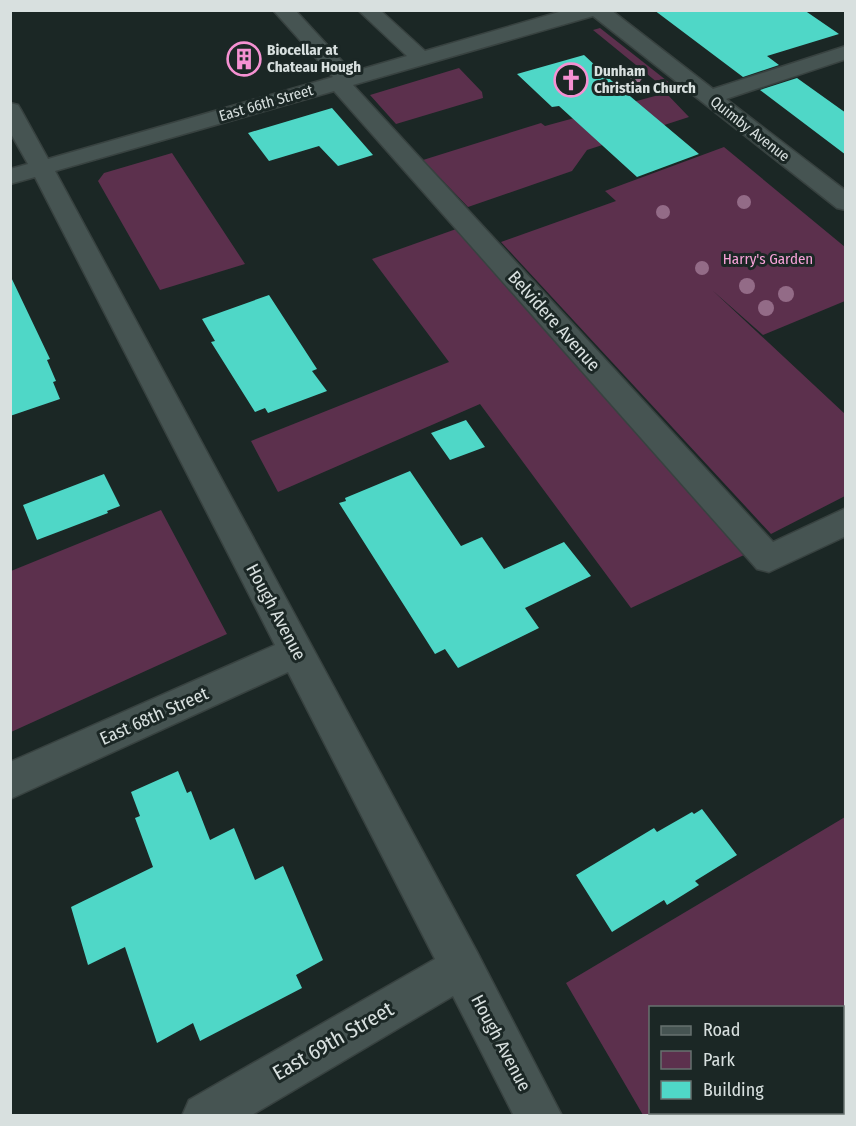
<svg xmlns="http://www.w3.org/2000/svg" width="856" height="1126" viewBox="0 0 856 1126" font-family="'Fira Sans Condensed',sans-serif">
<style>
.green{fill:#5c304d;fill-rule:evenodd}
.building{fill:#4fd7c7}
.lines{fill:none;stroke-linecap:round;stroke-linejoin:round}
.minor-casing{stroke:#384240;stroke-width:3}
.minor{fill:#465452;fill-rule:evenodd}
.tree{fill:#936b87}
.labels{text-anchor:middle;dominant-baseline:central;stroke-width:6;stroke-linejoin:round;paint-order:stroke}
.far-poi-label{font-size:15px;font-weight:bold;fill:#d8e0df;stroke:#1b2725;text-anchor:start}
.far-street-label{font-size:15px;fill:#d8e0df;stroke:#1b2725}
.far-park-label{font-size:15px;fill:#f6a2d8;stroke:#1b2725}
.street-label{font-size:18px;fill:#d8e0df;stroke:#1b2725}
.near-street-label{font-size:21px;fill:#d8e0df;stroke:#1b2725}
</style>
<rect width="100%" height="100%" fill="#1b2725"/>
<!-- green -->
<path class="green" d="M600,28L671,84L663,87L593,30Z
M459,68L482,92L483,98L396,124L370,95Z
M666,93L689,117L587,150L572,171L468,207L423,160L541,123L545,126Z
M724,147L845,247V301L763,335L712,290L845,414V496L771,534L501,242L616,201L605,191Z
M172,153L245,264L160,290L98,181L104,173Z
M459,228L744,555L631,608L480,404L278,492L251,441L449,362L372,259Z
M161,510L227,634L11,732V571Z
M845,817V1115H643L566,983ZM650,1008H842V1112H650Z"/>
<!-- building -->
<path class="building" d="M654,10H804L839,34L767,56L779,65L743,77Z
M584,55L612,81L699,154L637,177L559,106L552,107L517,74Z
M797,78L846,113V155L760,90Z
M332,108L373,155L338,166L319,146L269,161L248,133Z
M10,275L50,359L47,360L56,381L53,382L60,399L10,416Z
M269,295L317,369L312,371L327,391L268,413L265,408L255,412L211,342L215,341L202,319Z
M466,420L485,447L450,460L431,433Z
M410,471L461,546L482,537L504,569L564,542L591,576L525,608L539,628L458,668L445,649L435,654L339,503L346,501L345,498Z
M104,474L120,506L107,511L108,513L37,540L23,505Z
M178,771L187,793L191,791L210,840L234,828L255,880L283,866L323,960L296,975L302,988L200,1041L193,1023L157,1043L125,947L88,965L71,907L153,867L135,818L140,816L131,792Z
M702,809L737,855L695,881L699,885L667,905L664,900L612,932L576,875L654,828L657,832L692,812L694,814Z"/>
<g class="lines">
<defs>
<path id="minor" d="M273,10H295L352,72L407,56L358,10H380L425,51L566,10H611L713,89L846,46V59L726,99L846,191V210L837,208L593,16L353,85L773,542L846,508V536L769,572L757,569L334,91L55,171L477,952L562,1116H514L453,996L250,1116H182L189,1100L435,959L288,672L10,799V762L275,645L35,177L10,184V169L28,164L10,132V103L18,105L21,110L48,159L333,77Z"/>
</defs>
<!-- minor casing -->
<use href="#minor" class="minor-casing"/>
<!-- minor -->
<use href="#minor" class="minor"/>
</g>
<!-- trees -->
<g class="tree">
<circle cx="636" cy="77" r="6"/>
<circle cx="744" cy="202" r="7"/>
<circle cx="663" cy="212" r="7"/>
<circle cx="702" cy="268" r="7"/>
<circle cx="747" cy="286" r="8"/>
<circle cx="786" cy="294" r="8"/>
<circle cx="766" cy="308" r="8"/>
</g>
<!-- icons -->
<defs>
<symbol id="building-ring" viewBox="-11 -11 22 22"><circle r="9.5" fill="#1b2725" stroke="#f591d2" stroke-width="1.5"/><path d="M-4-6H4V6H1V3H-1V6H-4ZM-2.5-4.3h1.7v1.8h-1.7ZM.8-4.3h1.7v1.8H.8ZM-2.5-1h1.7V.8h-1.7ZM.8-1h1.7V.8H.8Z" fill="#f591d2"/></symbol>
<symbol id="church-ring" viewBox="-11 -11 22 22"><circle r="9.5" fill="#1b2725" stroke="#f591d2" stroke-width="1.5"/><path d="M-1.2-6h2.4v3.5h3.3v2.4h-3.3V6h-2.4V-.1h-3.3v-2.4h3.3Z" fill="#f591d2"/></symbol>
</defs>
<g fill-rule="evenodd">
<use href="#building-ring" x="225" y="40" width="38" height="38"/>
<use href="#church-ring" x="552" y="61" width="38" height="38"/>
</g>
<g class="labels">
<!-- far-poi labels -->
<g class="far-poi-label">
<text x="267" y="50">Biocellar at<tspan x="267" dy="17">Chateau Hough</tspan></text>
<text x="594" y="71">Dunham<tspan x="594" dy="17">Christian Church</tspan></text>
</g>
<!-- far-street labels -->
<g class="far-street-label">
<text transform="translate(266 103) rotate(-16)">East 66th Street</text>
<text transform="translate(750 129) rotate(38)">Quimby Avenue</text>
</g>
<!-- far-park labels -->
<g class="far-park-label">
<text x="768" y="259">Harry's Garden</text>
</g>
<!-- street labels -->
<g class="street-label">
<text transform="translate(554 321) rotate(48)">Belvidere Avenue</text>
<text transform="translate(276 612) rotate(62)">Hough Avenue</text>
<text transform="translate(154 716) rotate(-24)">East 68th Street</text>
<text transform="translate(501 1043) rotate(62)">Hough Avenue</text>
</g>
<!-- near-street labels -->
<g class="near-street-label">
<text transform="translate(333 1041) rotate(-30)">East 69th Street</text>
</g>
</g>
<!-- border -->
<rect width="856" height="1126" fill="none" stroke="#d8e0df" stroke-width="24"/>
<!-- legend -->
<rect x="649" y="1006" width="195" height="108" fill="#1b2725" stroke="#67716f" stroke-width="1.5"/>
<rect x="661" y="1026" width="30" height="9" fill="#465452" stroke="#67716f" stroke-width="1.5"/>
<text x="703" y="1036" font-size="18" fill="#d8e0df">Road</text>
<rect x="661" y="1051" width="30" height="18" fill="#5c304d" stroke="#67716f" stroke-width="1.5"/>
<text x="703" y="1066" font-size="18" fill="#d8e0df">Park</text>
<rect x="661" y="1081" width="30" height="18" fill="#4fd7c7" stroke="#67716f" stroke-width="1.5"/>
<text x="703" y="1096" font-size="18" fill="#d8e0df">Building</text>
</svg>
